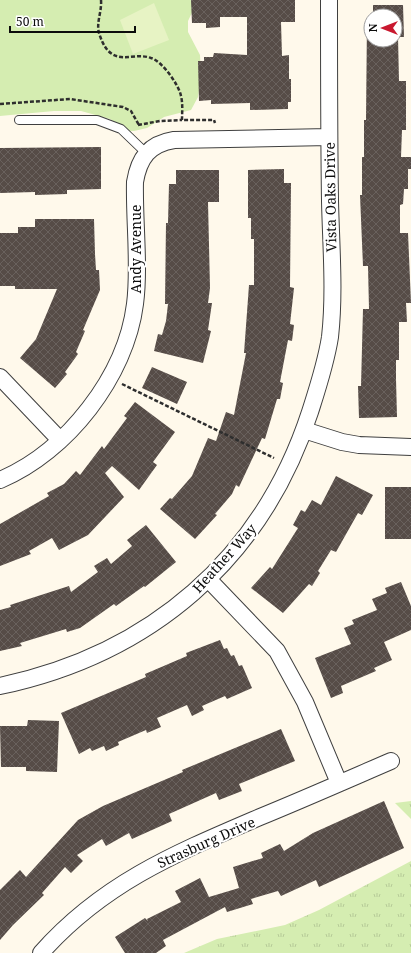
<svg xmlns="http://www.w3.org/2000/svg" width="411" height="953" viewBox="0 0 411 953" font-family="'Noto Serif',serif">
<style>
.grass{fill:url(#grass-tufts)}
.park{fill:#d5edb1}
.pitch{fill:#e7f3c4}
.building{fill:url(#building-cross-hatch)}
.lines{fill:none;stroke-linecap:round;stroke-linejoin:round}
.service-casing{stroke:#3f3f3f;stroke-width:10}
.minor-casing{stroke:#3f3f3f;stroke-width:18}
.path{stroke:#2e2e2e;stroke-width:2.5;stroke-dasharray:4 2;stroke-linecap:butt}
.service{stroke:#fff;stroke-width:8}
.minor{stroke:#fff;stroke-width:16}
.labels{text-anchor:middle;dominant-baseline:central;stroke-width:4;stroke-linejoin:round;paint-order:stroke}
.street-label{font-size:14px;fill:#0c0c0c;stroke:#fff}
</style>
<defs>
<pattern id="grass-tufts" width="24" height="20" patternUnits="userSpaceOnUse"><rect width="24" height="20" fill="#d5edb1"/><path d="M3 7l-1-3M5 7V3M7 7l1-3M15 17l-1-3M17 17v-4M19 17l1-3" fill="none" stroke="#b6ca97"/></pattern>
<pattern id="building-cross-hatch" width="8" height="8" patternUnits="userSpaceOnUse"><rect width="8" height="8" fill="#564c47"/><path d="M0 0l8 8M0 8l8-8" fill="none" stroke="#69615d"/></pattern>
</defs>
<rect width="100%" height="100%" fill="#fff9eb"/>
<!-- grass -->
<path class="grass" d="M411,801V819L395,803Z
M411,861V953H184L217,939L285,925L319,910Z"/>
<!-- park -->
<path class="park" d="M0,0H198L188,21V32L200,55L201,76L198,97L191,110L164,117L147,128L134,131H128L110,119L81,111H54L0,116Z"/>
<!-- pitch -->
<path class="pitch" d="M154,3L169,40L133,54L120,20Z"/>
<!-- building -->
<path class="building" d="M191,0H295V22H281L282,56L289,55V79H291V102H288V109L250,110V103L211,104V100L199,101L198,61H204V57H213L214,53L247,55V17H220V27L206,28V23H192Z
M373,5H403L404,37H398L399,81H406V130H402L401,157H411V169H408V189H404L403,204L400,205V233H408L411,303H406L407,322H399V360H396V379L397,417L359,418L358,386H361L363,309H369L368,266H363L360,195H362V157H364V120H366L367,19H371V40H395V16H373Z
M101,147V189L67,190V194L35,195V192L0,193V148Z
M284,169V183H291L290,287L294,288L290,324L294,325L292,341L288,340L280,382L283,383L280,399H277L265,439L262,438L239,487L236,485L232,494L215,514L217,515L195,539L160,509L170,498L172,499L192,476L208,438L216,441L226,412L234,415L246,353H244L249,285H254V239H251V218H248V170Z
M176,170H219V202H208L210,288L208,303H212L208,330L211,331L203,363L154,351L158,334L162,335L166,321L168,304H165L166,223H168L169,184H176Z
M35,219H94L95,254L96,270H99L100,290L83,330L85,331L76,352L78,354L65,372L67,374L55,388L20,358L36,339L57,289H15V286H0V233H18V227H35Z
M152,367L187,382L177,404L142,388Z
M135,402L175,432L153,462L157,465L139,490L112,466L105,473L124,497L88,535L59,550L52,538L29,551L31,554L0,566V524L49,496L47,493L64,484L76,471L80,475L102,446L104,449L127,418L124,416Z
M336,476L373,495L362,515L358,513L336,552L331,550L318,571L320,573L312,586L309,584L283,613L251,588L270,567L272,569L298,528L293,525L301,510L305,512L312,500L321,505Z
M385,487H411V539H385Z
M146,525L176,562L145,587L144,586L116,606L114,604L80,628L67,632L66,629L20,643L22,646L0,651V610L11,607L10,605L69,586L71,592L98,572L94,566L107,558L111,564L132,546L127,540Z
M401,582L411,606V630L384,642L392,660L374,668L376,671L341,686L343,693L331,698L315,658L351,644L344,628L354,624L352,620L377,610L372,599L387,593L385,588Z
M220,640L224,649L227,648L231,656L234,655L239,666L242,665L252,688L227,699L225,696L202,706L204,710L192,716L187,705L157,718L161,727L147,733L146,730L118,742L119,745L106,751L104,746L92,751L90,748L79,754L61,713L146,677L145,674L187,656L186,653Z
M28,720L59,721L57,772L26,771V767H1L0,726H27Z
M281,729L295,761L239,784L242,791L219,800L216,793L169,814L172,821L132,839L129,833L106,846L102,839L77,855L83,861L71,873L65,867L42,893L44,895L13,925L0,940V890L20,870L26,877L78,820L103,806L183,772L182,770Z
M384,801L404,848L319,887L316,880L281,896L278,891L251,899L253,904L227,912L225,907L163,940L166,946L156,953H125L115,937L145,918L148,921L147,919L181,902L175,891L200,878L209,897L239,888L233,867L263,858L261,853L280,844L284,851L313,833Z"/>
<g class="lines">
<defs>
<path id="service" d="M19,120H97L121,129L146,153"/>
<path id="minor" d="M0,377L60,440
M304,430L342,442L359,445L411,447
M0,480C67,452 126,376 135,304C140,266 134,221 135,182C139,158 149,144 174,140L329,137
M208,579L277,651L305,702L339,783
M0,686C151,654 262,559 310,412C318,387 326,363 330,337C335,292 331,246 330,201C329,134 329,67 329,0
M41,953C103,883 176,853 260,817C304,799 347,780 391,761"/>
</defs>
<!-- service casing -->
<use href="#service" class="service-casing"/>
<!-- minor casing -->
<use href="#minor" class="minor-casing"/>
<!-- path -->
<path class="path" d="M101,0C102,13 95,24 100,36C112,70 132,51 151,58C162,61 179,85 181,96C183,104 182,113 182,120H214L215,123
M0,104L70,99L123,107L131,111L139,125
M138,125L160,121L182,120
M122,384L274,458"/>
<!-- service -->
<use href="#service" class="service"/>
<!-- minor -->
<use href="#minor" class="minor"/>
</g>
<g class="labels">
<!-- street labels -->
<g class="street-label">
<text transform="translate(330 197) rotate(-91)">Vista Oaks Drive</text>
<text transform="translate(135 249) rotate(-90)">Andy Avenue</text>
<text transform="translate(224 558) rotate(-48)">Heather Way</text>
<text transform="translate(206 842) rotate(-24)">Strasburg Drive</text>
</g>
</g>
<!-- north arrow -->
<g transform="translate(383 28) rotate(270)"><circle r="19" fill="#ffffff" stroke="#9e9e9e"/>
<path d="M0-3L7 15L0 10L-7 15Z" fill="#c9182f"/>
<text y="-6" font-size="11" font-weight="bold" text-anchor="middle" fill="#0c0c0c">N</text>
</g>
<!-- scale -->
<path d="M10 26v6h125v-6" fill="none" stroke="#0c0c0c" stroke-width="2"/>
<text x="16" y="26" font-size="12" fill="#0c0c0c" stroke="#ffffff" stroke-width="3" paint-order="stroke">50 m</text>
</svg>
